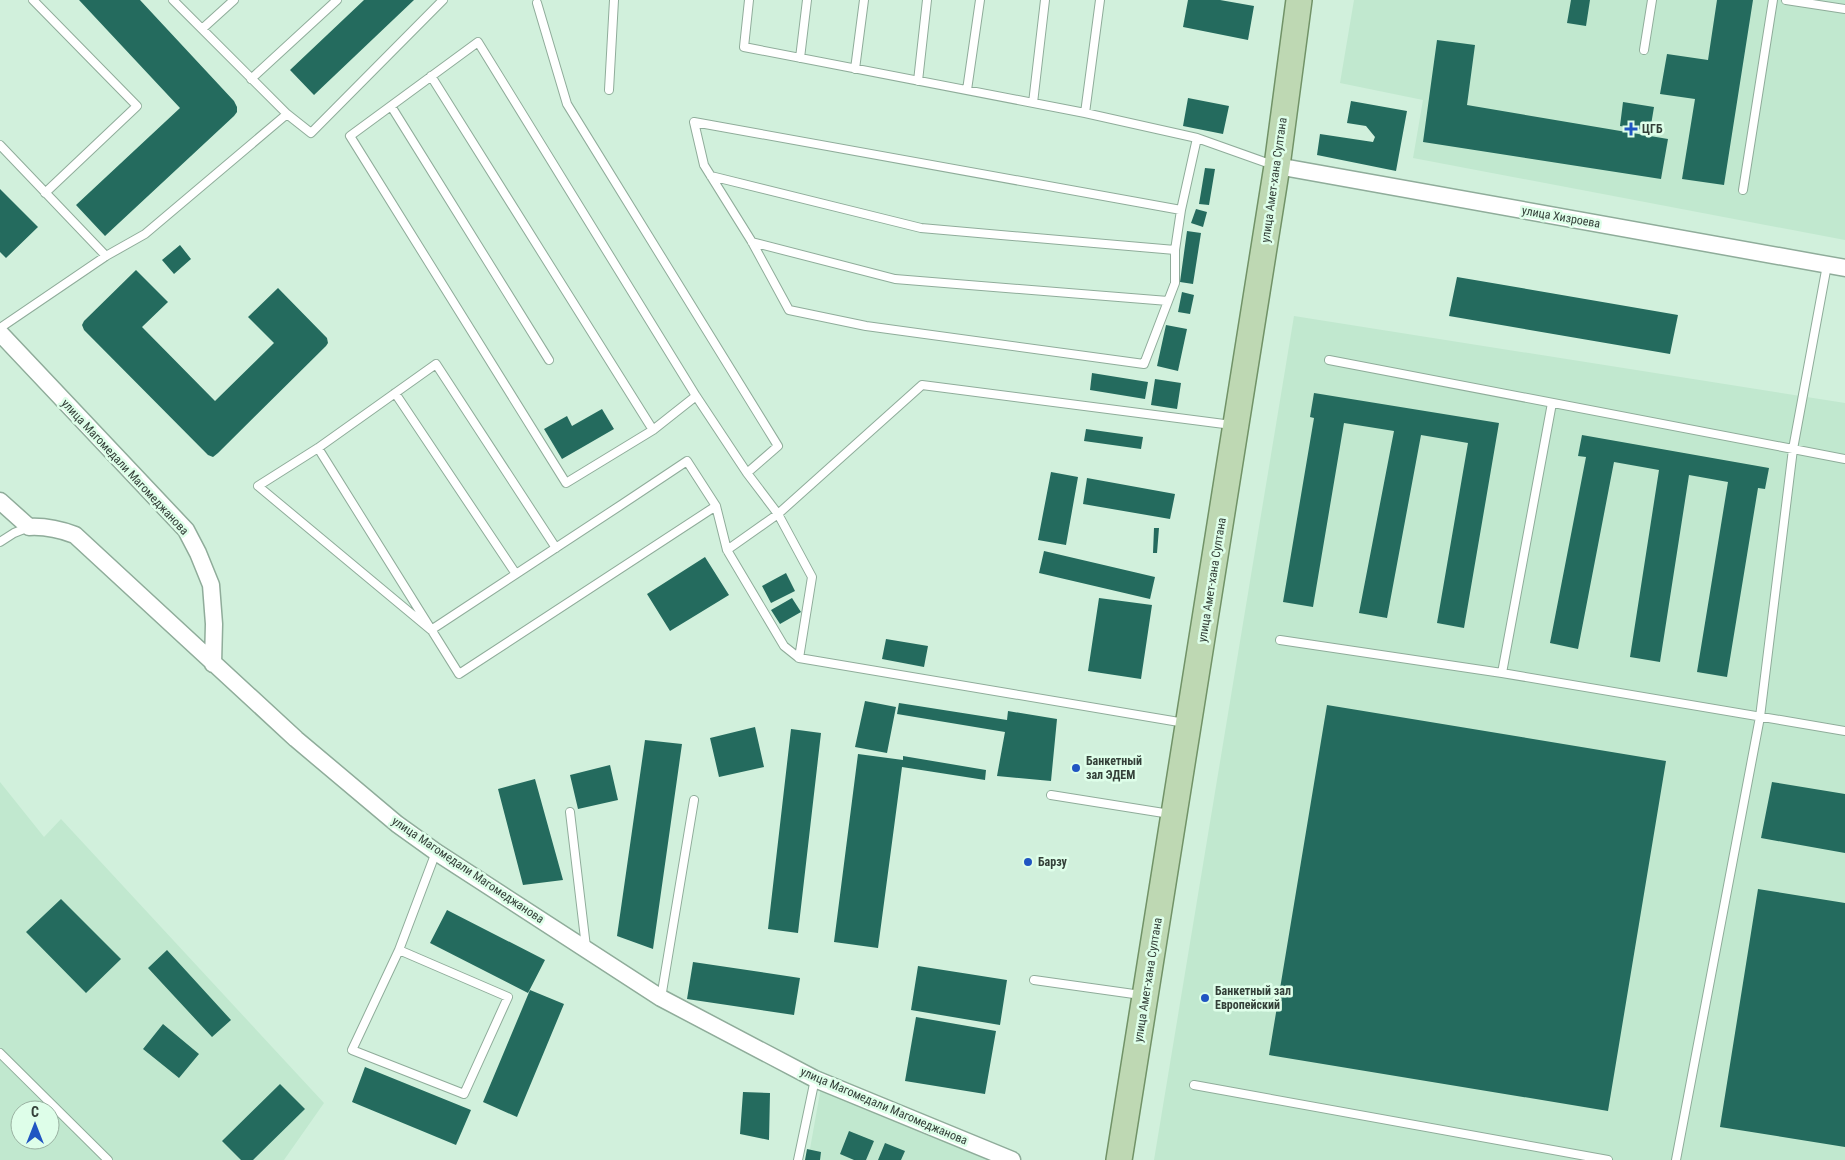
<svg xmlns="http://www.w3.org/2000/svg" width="1845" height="1160" viewBox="0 0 1845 1160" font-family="'Roboto Condensed',sans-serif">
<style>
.built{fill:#c1e8cf;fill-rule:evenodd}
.building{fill:#246b5e}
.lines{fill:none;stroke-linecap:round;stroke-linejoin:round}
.lane-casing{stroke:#8fac9a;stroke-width:10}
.street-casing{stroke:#8fac9a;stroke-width:19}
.primary-casing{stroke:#719267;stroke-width:28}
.lane{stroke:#fff;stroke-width:8}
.street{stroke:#fff;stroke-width:16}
.primary{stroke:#bed8b3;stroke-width:25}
.poi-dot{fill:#2055c2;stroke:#defee9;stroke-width:2}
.labels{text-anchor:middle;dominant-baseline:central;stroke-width:5;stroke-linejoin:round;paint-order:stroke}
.poi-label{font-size:12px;font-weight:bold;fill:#333f38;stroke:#defee9;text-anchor:start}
.street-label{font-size:12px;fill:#333f38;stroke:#defee9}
</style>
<rect width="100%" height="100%" fill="#d1f0dc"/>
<!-- built -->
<path class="built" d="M1354,0H1845V240L1413,158L1423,100L1340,83Z
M1294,316L1845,403V1160H1154Z
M0,782L44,837L61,819L324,1103L284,1160H0ZM20,1110H50V1140H20Z
M823,1076L1005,1160H808Z"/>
<!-- building -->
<path class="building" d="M79,0H140L234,101L237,107V112L234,116L105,236L76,205L180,108Z
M364,0H414L314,95L290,70Z
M1188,0H1220L1254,6L1248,40L1183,27Z
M1571,0H1590L1586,26L1567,23Z
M1717,0H1753L1724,185L1682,179L1695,99L1660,94L1667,54L1708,60Z
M1437,40L1475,45L1467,105L1668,139L1661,179L1423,142Z
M1188,98L1229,106L1223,134L1183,126Z
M1351,101L1407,111L1396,171L1317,155L1320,134L1373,142L1375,137L1366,126L1347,123Z
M1623,102L1654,107L1650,131L1620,126Z
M1205,168L1215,169L1209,205L1199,204Z
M0,189L38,227L6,258L0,252Z
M1196,209L1207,212L1203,227L1191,223Z
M1187,231L1201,233L1193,284L1180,282Z
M180,245L191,259L174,274L162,260Z
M136,270L168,302L142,327L215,401L274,343L248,317L278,288L327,338L328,343L326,346L218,453L213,457L208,455L84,330L82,325L84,321Z
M1457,277L1678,315L1670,354L1449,316Z
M1182,292L1194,295L1190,314L1178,312Z
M1166,325L1187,329L1178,371L1157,366Z
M1092,373L1148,382L1145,399L1090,390Z
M1155,379L1181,383L1177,409L1151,405Z
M1314,393L1499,423L1464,628L1437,623L1468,443L1421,435L1387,618L1359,613L1394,431L1344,423L1313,607L1283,602L1314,418L1310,417Z
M602,409L614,429L562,459L544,429L567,416L572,426Z
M1086,429L1143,437L1141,449L1084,441Z
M1582,435L1769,468L1765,489L1758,488L1727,677L1697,672L1728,482L1689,475L1660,662L1630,657L1659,470L1614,462L1578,649L1550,643L1586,457L1578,456Z
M1051,472L1078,477L1066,545L1038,540Z
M1087,478L1175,494L1170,519L1083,504Z
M1154,528H1159L1157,553H1153Z
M1044,551L1155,577L1150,599L1039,573Z
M705,557L729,595L670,631L647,594Z
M786,573L795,591L771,603L762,586Z
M792,598L801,612L780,624L771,610Z
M1099,598L1152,605L1141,679L1088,671Z
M886,639L928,646L924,667L882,659Z
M865,701L896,707L887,753L855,747Z
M899,703L1007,720L1008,711L1057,719L1051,781L997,776L1005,732L897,714Z
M1327,705L1666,761L1608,1111L1269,1055Z
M755,727L764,767L719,777L710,738Z
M791,729L821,733L798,933L768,929Z
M645,740L682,744L653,949L617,936Z
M858,754L903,760V756L986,770L985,780L902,767L878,948L834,942Z
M610,765L618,800L578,809L570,775Z
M535,779L563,880L523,885L498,789Z
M1772,782L1845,794V853L1761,838Z
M1758,889L1845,903V1147L1720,1127Z
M61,899L121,959L86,993L26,932Z
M447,910L545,960L528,993L430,943Z
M167,950L231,1020L212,1037L148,968Z
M693,962L800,978L794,1015L687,999Z
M918,966L1007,980L1000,1025L911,1010Z
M530,990L564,1004L517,1117L483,1102Z
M916,1017L996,1031L985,1094L905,1081Z
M163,1024L199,1054L179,1078L143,1049Z
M365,1067L471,1110L456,1145L352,1102Z
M280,1084L305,1109L253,1160H241L222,1141Z
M743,1092L770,1093L769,1140L740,1134Z
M849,1131L874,1141L866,1160H854L840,1154Z
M885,1143L905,1151L901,1160H878Z
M807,1149L821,1152L820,1160H805Z"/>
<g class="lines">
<defs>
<path id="lane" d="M33,0L137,106L45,193
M173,0L287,114L311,133L443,0
M749,0L744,47L1085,113L1197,138L1273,165
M1786,0L1845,9
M537,3L567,104L778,446L747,473
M202,29L234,0
M1644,50L1652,0
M800,58L807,0
M855,69L864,0
M431,76L653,430
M251,79L337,0
M918,81L927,0
M609,90L614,0
M967,90L980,0
M1033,103L1045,0
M391,106L549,360
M1085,113L1100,0
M0,145L106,256
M711,176L921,228L1175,250
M1743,190L1773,0
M1181,210L694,122L704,165L752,242L789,310L866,326L1144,364L1175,283V250L1181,210L1197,138
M752,242L895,279L1168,301
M0,328L106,256L145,234L287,114
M1329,360L1845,459
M395,393L516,574
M696,396L653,430L566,483L350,136L478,42L696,396L747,473L778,514L922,385L1232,425
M318,448L459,674L716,506
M0,542L14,533L29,527
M556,548L436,364L318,448L258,486L431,630C516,574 602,518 687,461L716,506L727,550
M1280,640L1502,673L1845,731
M799,658L784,646L727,550L778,514L812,577L799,658L1185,723
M1502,673L1552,403
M1051,795L1170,814
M570,812L586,947
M399,950L352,1050L464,1094L508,997L399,950L436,852
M1034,980L1141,995
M661,998L694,800
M0,1053L108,1160
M1194,1085L1608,1160
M798,1160L815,1079
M1676,1160L1760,717L1793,449L1827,265"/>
<path id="street" d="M1277,166L1845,268
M0,333L186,530L198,553L211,585L214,624L213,664
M0,501L29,527C46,526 59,529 75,535L296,739L397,824L436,852L661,998L815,1079L1012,1160"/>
<path id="primary" d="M1119,1160L1277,166L1299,0"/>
</defs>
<!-- lane casing -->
<use href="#lane" class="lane-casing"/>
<!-- street casing -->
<use href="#street" class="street-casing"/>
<!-- primary casing -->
<use href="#primary" class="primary-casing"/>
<!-- lane -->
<use href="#lane" class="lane"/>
<!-- street -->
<use href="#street" class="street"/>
<!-- primary -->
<use href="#primary" class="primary"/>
</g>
<!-- markers -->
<g class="poi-dot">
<path d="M1628.5 121.5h5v5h5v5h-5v5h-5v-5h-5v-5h5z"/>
<circle cx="1076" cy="768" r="5"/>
<circle cx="1028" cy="862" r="5"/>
<circle cx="1205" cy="998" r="5"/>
</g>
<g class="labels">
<!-- poi labels -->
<g class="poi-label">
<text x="1642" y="129">ЦГБ</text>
<text x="1086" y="761">Банкетный<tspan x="1086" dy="14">зал ЭДЕМ</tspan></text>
<text x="1038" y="862">Барзу</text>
<text x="1215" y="991">Банкетный зал<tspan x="1215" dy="14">Европейский</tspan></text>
</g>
<!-- street labels -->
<g class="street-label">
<text transform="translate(1274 180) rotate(-82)">улица Амет-хана Султана</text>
<text transform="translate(1561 217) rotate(10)">улица Хизроева</text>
<text transform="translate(125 467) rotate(47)">улица Магомедали Магомеджановa</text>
<text transform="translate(1212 580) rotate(-81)">улица Амет-хана Султана</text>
<text transform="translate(468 870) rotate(34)">улица Магомедали Магомеджановa</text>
<text transform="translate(1148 980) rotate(-81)">улица Амет-хана Султана</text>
<text transform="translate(884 1106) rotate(23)">улица Магомедали Магомеджановa</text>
</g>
</g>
<!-- north arrow -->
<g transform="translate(35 1125)"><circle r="24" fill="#defee9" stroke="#9ab2a2"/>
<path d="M0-4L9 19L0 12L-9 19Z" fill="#2055c2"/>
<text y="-8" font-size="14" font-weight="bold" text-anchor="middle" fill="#333f38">С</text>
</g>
</svg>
